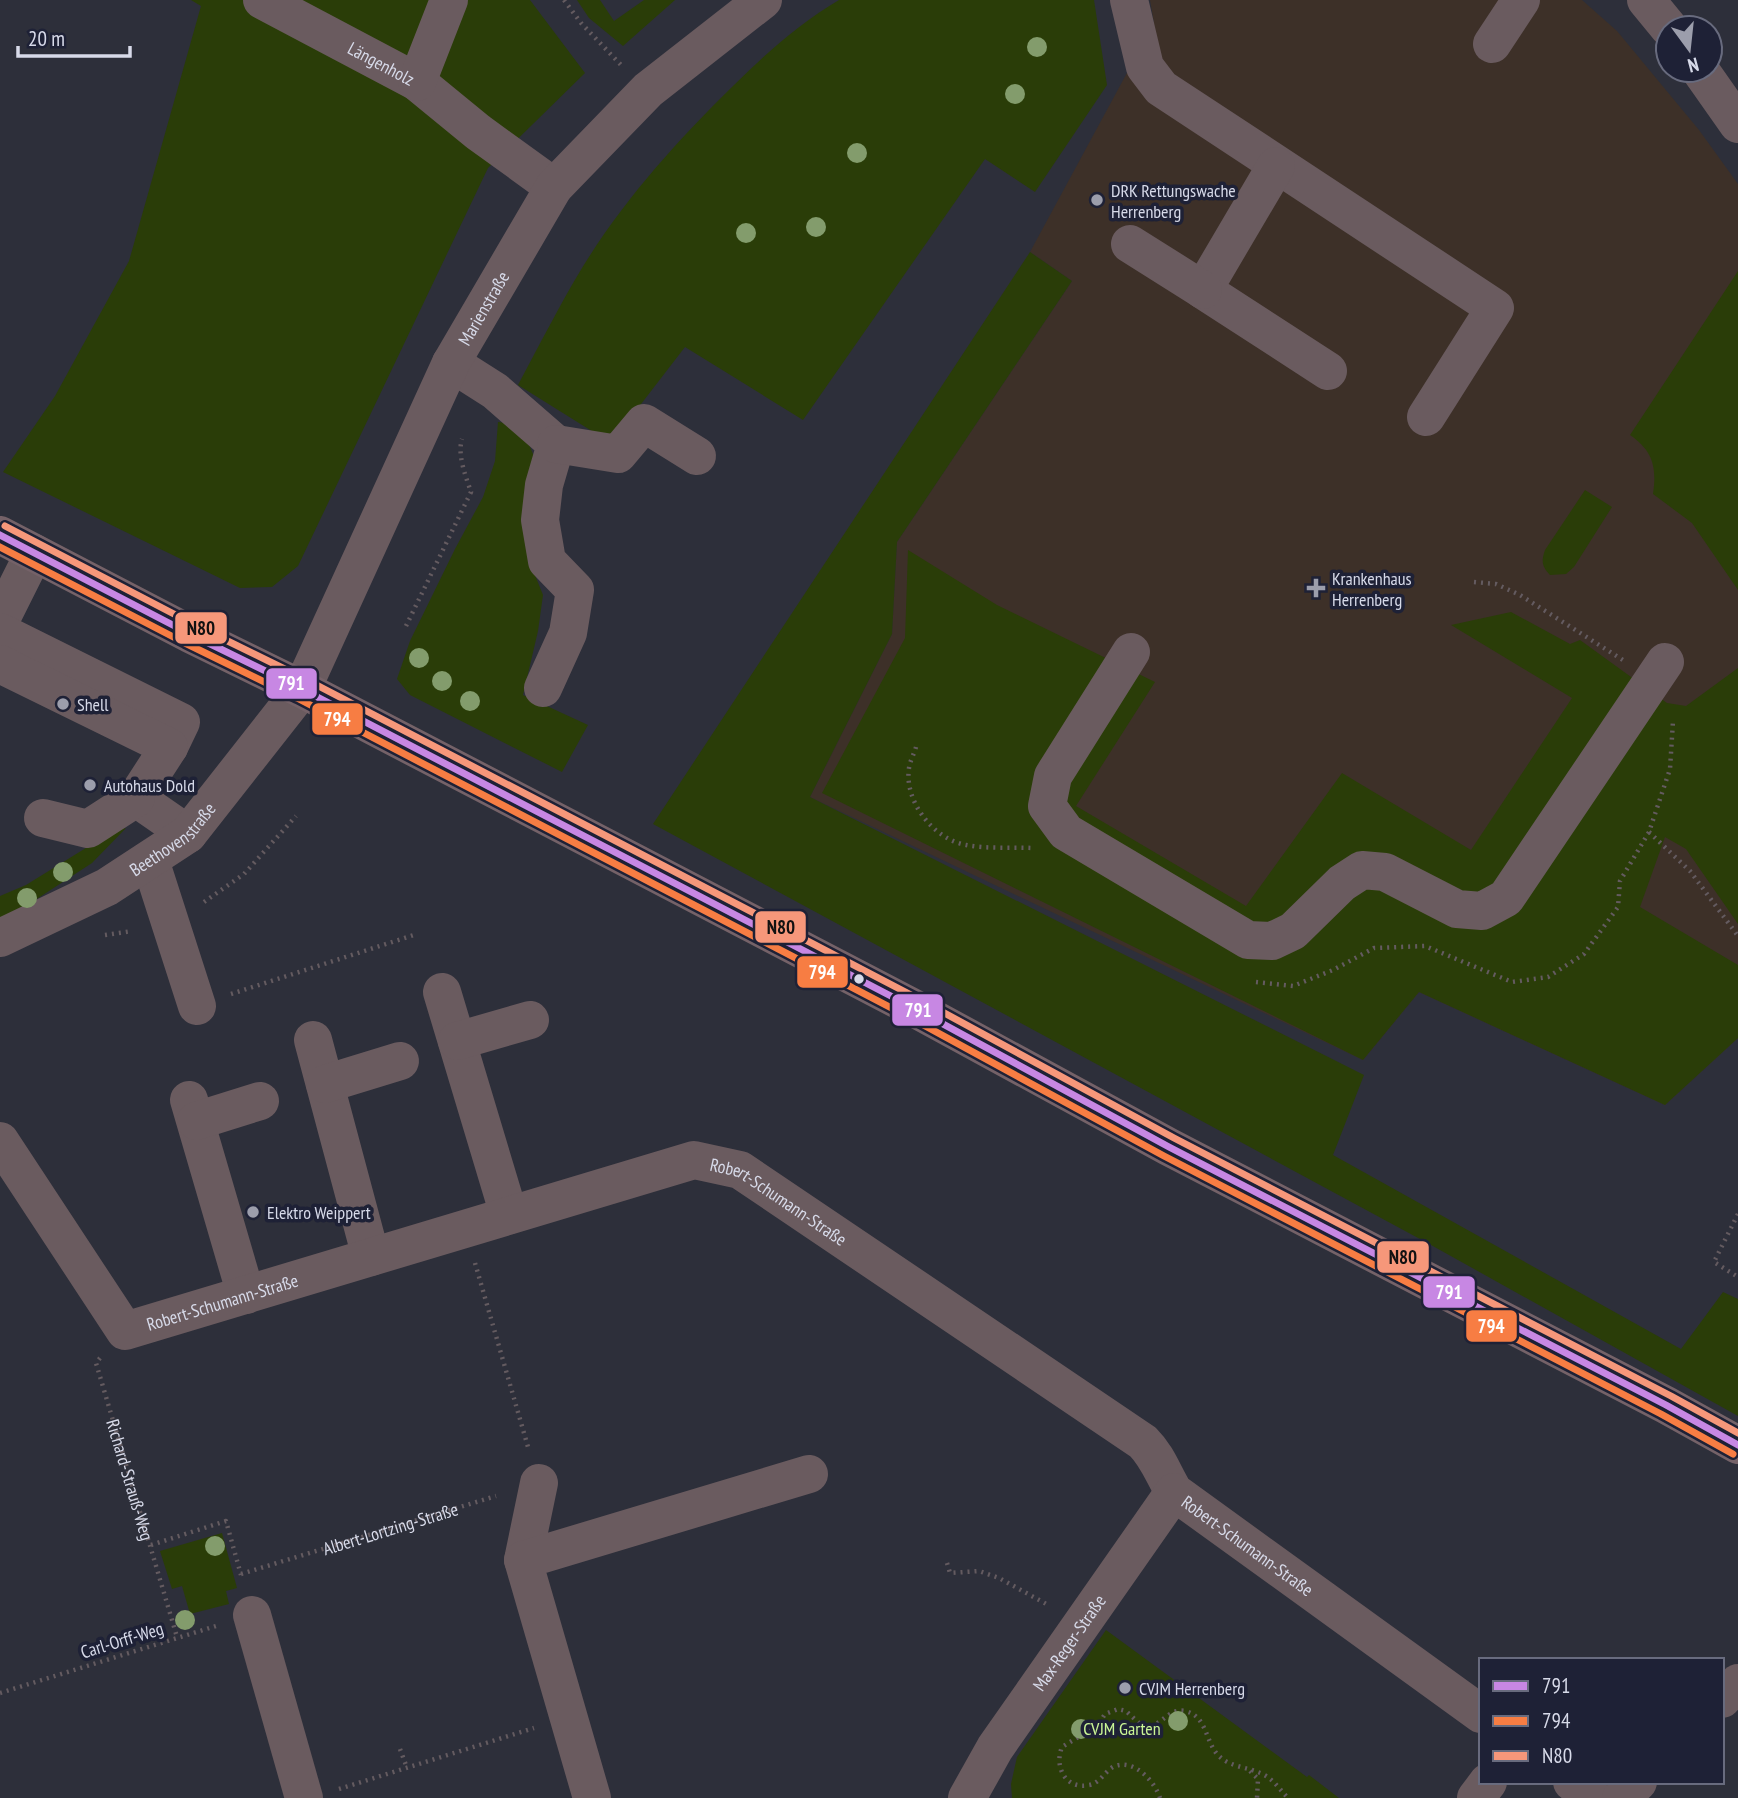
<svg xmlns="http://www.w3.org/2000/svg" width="1738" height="1798" viewBox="0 0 1738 1798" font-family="'PT Sans Narrow',sans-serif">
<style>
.medical{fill:#3d3028}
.green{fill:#2a3d08}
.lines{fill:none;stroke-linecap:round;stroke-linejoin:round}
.path{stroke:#645b60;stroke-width:4.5;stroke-dasharray:2 5;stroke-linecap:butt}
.minor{stroke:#6a5b5f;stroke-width:38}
.major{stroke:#756268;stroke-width:38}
.bus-1-casing{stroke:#1e2136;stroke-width:12}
.bus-2-casing{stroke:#1e2136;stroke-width:12}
.bus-3-casing{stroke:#1e2136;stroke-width:12}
.bus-1{stroke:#c787e3;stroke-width:7}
.bus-2{stroke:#f77d43;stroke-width:7}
.bus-3{stroke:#f6977a;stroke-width:7}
.tree{fill:#839c6c}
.poi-dot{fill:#9c9eac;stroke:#1e2136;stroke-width:2.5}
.bus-dot{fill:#d7dae9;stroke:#1e2136;stroke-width:2.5}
.labels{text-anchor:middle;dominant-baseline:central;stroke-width:7;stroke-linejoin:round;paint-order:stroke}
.street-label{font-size:18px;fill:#d7dae9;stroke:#1e2136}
.poi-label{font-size:18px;fill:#d7dae9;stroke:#1e2136;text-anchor:start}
.park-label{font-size:18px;fill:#caf695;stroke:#1e2136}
.line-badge{stroke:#1e2136;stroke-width:2.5}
.badge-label{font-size:19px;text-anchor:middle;font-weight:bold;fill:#fff}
.pale-badge-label{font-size:19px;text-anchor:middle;font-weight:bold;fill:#111}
</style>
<rect width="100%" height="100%" fill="#2d2f3a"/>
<!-- medical -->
<path class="medical" d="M1150,0H1582L1617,31L1699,130L1738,184V1038L1665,1105L1419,992L1363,1060L810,797L892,634L897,542L1072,281L1030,252L1154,23Z"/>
<!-- green -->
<path class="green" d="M191,0H530L585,73L488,168L298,566L272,587L240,588L3,472L55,396L129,261L201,6Z
M577,0H600L614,21L644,0H675L623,46L589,18Z
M839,0H1094L1107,85L1035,192L985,159L803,420L685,347L611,443L518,385C539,346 559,306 582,268C623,201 676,142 732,87C764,55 800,23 839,0Z
M1030,252L1072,281L897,542L892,634L810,797L1364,1075L1333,1155L1681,1349L1723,1292L1738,1299V1416L1431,1245L653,824Z
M1738,271V590L1692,523L1653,494C1657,467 1653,451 1630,435Z
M498,422L513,424L528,442L538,466L527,555L543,595L538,631L523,695L588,725L562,772L410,695L397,679L410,641L455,549L483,497L495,461Z
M1585,490L1612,507L1574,567L1566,574L1550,575C1542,567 1541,561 1545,550Z
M908,550L997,605L1155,682L1076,806L1246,906L1342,773L1471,850L1572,698L1451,625L1511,612L1570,644L1580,640L1667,703L1686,706L1738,668V924L1686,849L1665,837L1640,907L1738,965V1038L1665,1105L1419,992L1363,1060L822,793L905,638Z
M126,828L92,863L26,906L0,918V896L26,885L115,830Z
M222,1533L237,1588L226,1591L229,1604L190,1614L182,1586L172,1589L160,1551Z
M1106,1630L1307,1777L1309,1775L1339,1798H1012L1011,1784L1017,1757Z"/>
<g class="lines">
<!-- path -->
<g class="path">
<path d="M564,0L581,23L621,65"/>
<path d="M1474,582L1496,584L1520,595L1623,660"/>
<path d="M406,626L471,492C466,477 457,455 462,439"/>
<path d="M916,747C914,754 910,761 909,768C904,801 933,839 966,845C986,849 1010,847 1032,848"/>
<path d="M1649,832L1690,871L1738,936"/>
<path d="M204,902L244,874L296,816"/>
<path d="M105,935L132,931"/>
<path d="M1256,982L1293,986L1333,970L1374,948L1425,946L1512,982L1548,977L1584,954L1618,907L1620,881L1649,832L1670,769L1673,721"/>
<path d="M231,994L417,934"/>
<path d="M1738,1214L1714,1262L1738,1277"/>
<path d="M475,1263L528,1447"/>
<path id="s1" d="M100,1358L96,1363L177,1637"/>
<path d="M151,1545L226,1521L241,1575"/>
<path d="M947,1563L950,1573L979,1571L999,1578L1050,1606"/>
<path id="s2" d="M241,1574L496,1496"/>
<path d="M0,1693L216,1626"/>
<path d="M400,1749L407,1768"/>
<path d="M1250,1771L1258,1779L1257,1798"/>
<path d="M339,1789L534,1728"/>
<path d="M1160,1798C1155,1782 1135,1759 1115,1766C1105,1770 1101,1783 1089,1785C1065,1790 1054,1766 1062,1747L1098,1725L1105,1714L1118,1709L1126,1711L1140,1724L1152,1726C1164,1721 1171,1708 1185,1711C1208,1716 1205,1744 1220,1757C1231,1767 1247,1767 1260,1773C1273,1778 1279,1789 1288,1798"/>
</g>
<!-- minor -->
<g class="minor">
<path id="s3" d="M262,0L417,82L478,132L554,187"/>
<path d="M1129,0L1145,67L1161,88L1495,308L1426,417"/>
<path d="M1646,0L1669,28"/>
<path d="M1492,44L1521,0"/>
<path d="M1700,70L1738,124"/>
<path d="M417,82L449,0"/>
<path d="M1276,166L1203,290L1328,371"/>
<path d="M1130,244L1203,290"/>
<path d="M451,363L495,391L556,444L544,485L540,520L547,561L575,590L568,633L543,688"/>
<path d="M556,444L618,454L644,423L697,456"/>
<path d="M0,621L34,553"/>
<path d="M0,632L181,722L169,747"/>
<path d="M1131,652L1053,776L1047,806L1066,832L1248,940L1272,941L1293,931L1342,883L1362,870L1385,872L1457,909L1482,911L1506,898L1665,662"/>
<path d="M0,664L169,747L136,798L188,834"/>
<path d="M43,818L88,829L136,798"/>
<path d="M150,860L197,1006"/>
<path id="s4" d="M0,938L107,887L188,834L302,689L451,363L554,187L648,90L763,0"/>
<path d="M442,992L509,1215"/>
<path d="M313,1040L371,1257"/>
<path d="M457,1041L530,1020"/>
<path d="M325,1084L400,1061"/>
<path d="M189,1100L246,1295"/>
<path d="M196,1121L260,1101"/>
<path id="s5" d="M0,1141L125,1331L694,1160L740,1170L1143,1442C1158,1457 1163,1474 1174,1492L1481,1714"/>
<path d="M523,1560L539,1483"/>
<path d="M252,1615L304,1798"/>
<path d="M1722,1699L1738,1683"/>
<path d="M1572,1782L1593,1798"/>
<path d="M592,1798L523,1560L809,1474"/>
<path id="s6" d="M967,1798L995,1748L1174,1492"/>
<path d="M1476,1798L1488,1782"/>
<path d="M1621,1798L1638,1782"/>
</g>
<!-- major -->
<path class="major" d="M0,535L190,634L302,689L910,1006L1169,1147L1666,1405L1738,1445"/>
<defs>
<path id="bus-1" d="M0,535L190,634L302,689L910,1006L1169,1147L1666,1405L1738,1445"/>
<path id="bus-2" d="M0,547L185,643L297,698L905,1015L1164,1156L1661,1414L1733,1454"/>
<path id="bus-3" d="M5,526L195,625L307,680L915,997L1174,1138L1671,1396L1738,1433"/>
</defs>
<!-- bus-1 casing -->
<use href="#bus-1" class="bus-1-casing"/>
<!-- bus-2 casing -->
<use href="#bus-2" class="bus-2-casing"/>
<!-- bus-3 casing -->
<use href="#bus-3" class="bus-3-casing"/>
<!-- bus-1 -->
<use href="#bus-1" class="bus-1"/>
<!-- bus-2 -->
<use href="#bus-2" class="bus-2"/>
<!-- bus-3 -->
<use href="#bus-3" class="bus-3"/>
</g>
<!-- trees -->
<g class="tree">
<circle cx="1037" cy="47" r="10"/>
<circle cx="1015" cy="94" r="10"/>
<circle cx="857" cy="153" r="10"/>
<circle cx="816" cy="227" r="10"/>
<circle cx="746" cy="233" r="10"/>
<circle cx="419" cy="658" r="10"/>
<circle cx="442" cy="681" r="10"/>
<circle cx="470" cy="701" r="10"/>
<circle cx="63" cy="872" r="10"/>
<circle cx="27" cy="898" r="10"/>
<circle cx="215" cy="1546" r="10"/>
<circle cx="185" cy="1620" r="10"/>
<circle cx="1178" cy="1721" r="10"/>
<circle cx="1081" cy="1729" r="10"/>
</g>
<!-- markers -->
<g class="poi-dot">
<circle cx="1097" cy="200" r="7"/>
<path d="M1312.5 577.5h7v7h7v7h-7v7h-7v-7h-7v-7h7z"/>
<circle cx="63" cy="704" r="7"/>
<circle cx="90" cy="785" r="7"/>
<circle cx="253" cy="1212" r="7"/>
<circle cx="1125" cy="1688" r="7"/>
</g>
<circle class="bus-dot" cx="859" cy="979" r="6"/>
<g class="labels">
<!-- street labels -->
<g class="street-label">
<text stroke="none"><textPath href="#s3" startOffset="135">Längenholz</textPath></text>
<text stroke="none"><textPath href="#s4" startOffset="822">Marienstraße</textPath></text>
<text stroke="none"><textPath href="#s4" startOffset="200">Beethovenstraße</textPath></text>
<text stroke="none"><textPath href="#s5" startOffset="917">Robert-Schumann-Straße</textPath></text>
<text stroke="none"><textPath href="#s5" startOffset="329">Robert-Schumann-Straße</textPath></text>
<text stroke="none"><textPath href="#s1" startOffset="128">Richard-Strauß-Weg</textPath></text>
<text stroke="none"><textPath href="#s2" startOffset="156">Albert-Lortzing-Straße</textPath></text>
<text stroke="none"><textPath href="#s5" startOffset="1505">Robert-Schumann-Straße</textPath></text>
<text transform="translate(122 1640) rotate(-17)">Carl-Orff-Weg</text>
<text stroke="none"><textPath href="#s6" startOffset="186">Max-Reger-Straße</textPath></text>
</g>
<!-- poi labels -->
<g class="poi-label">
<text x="1111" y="190">DRK Rettungswache<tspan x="1111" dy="21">Herrenberg</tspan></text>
<text x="1332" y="578">Krankenhaus<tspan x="1332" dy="21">Herrenberg</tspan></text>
<text x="77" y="704">Shell</text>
<text x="104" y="785">Autohaus Dold</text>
<text x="267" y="1212">Elektro Weippert</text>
<text x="1139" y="1688">CVJM Herrenberg</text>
</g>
<!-- park labels -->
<g class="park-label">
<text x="1122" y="1728">CVJM Garten</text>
</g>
</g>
<g class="line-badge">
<rect x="174" y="611" width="54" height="34" rx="7" fill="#f6977a"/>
<rect x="265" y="667" width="53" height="33" rx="7" fill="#c787e3"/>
<rect x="311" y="702" width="53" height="34" rx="7" fill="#f77d43"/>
<rect x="754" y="910" width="53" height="34" rx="7" fill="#f6977a"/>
<rect x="796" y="955" width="53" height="34" rx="7" fill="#f77d43"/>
<rect x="891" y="993" width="53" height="34" rx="7" fill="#c787e3"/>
<rect x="1376" y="1240" width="54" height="34" rx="7" fill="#f6977a"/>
<rect x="1422" y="1275" width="54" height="34" rx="7" fill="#c787e3"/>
<rect x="1465" y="1309" width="53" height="34" rx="7" fill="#f77d43"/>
</g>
<g class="badge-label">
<text x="291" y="690">791</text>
<text x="337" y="726">794</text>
<text x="822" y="979">794</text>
<text x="918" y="1017">791</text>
<text x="1449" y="1299">791</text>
<text x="1491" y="1333">794</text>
</g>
<g class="pale-badge-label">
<text x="201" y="635">N80</text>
<text x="781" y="934">N80</text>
<text x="1403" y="1264">N80</text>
</g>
<!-- legend -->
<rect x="1479" y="1658" width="245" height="126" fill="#1e2136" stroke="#686b7e" stroke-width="2"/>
<rect x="1493" y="1681" width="35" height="10" fill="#c787e3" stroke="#686b7e" stroke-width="2"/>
<text x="1542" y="1693" font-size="21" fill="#d7dae9">791</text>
<rect x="1493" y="1716" width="35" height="10" fill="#f77d43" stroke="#686b7e" stroke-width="2"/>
<text x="1542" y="1728" font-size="21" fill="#d7dae9">794</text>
<rect x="1493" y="1751" width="35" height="10" fill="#f6977a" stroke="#686b7e" stroke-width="2"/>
<text x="1542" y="1763" font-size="21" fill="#d7dae9">N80</text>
<!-- north arrow -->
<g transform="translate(1689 49) rotate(165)"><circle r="33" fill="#1e2136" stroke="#686b7e" stroke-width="2"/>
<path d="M0-5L12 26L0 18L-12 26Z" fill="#9c9eac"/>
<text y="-10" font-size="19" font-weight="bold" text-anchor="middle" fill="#d7dae9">N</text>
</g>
<!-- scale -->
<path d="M18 46v10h112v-10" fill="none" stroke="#d7dae9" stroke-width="3.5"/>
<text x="28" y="46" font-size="21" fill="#d7dae9" stroke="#1e2136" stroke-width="5" paint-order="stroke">20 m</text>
</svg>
